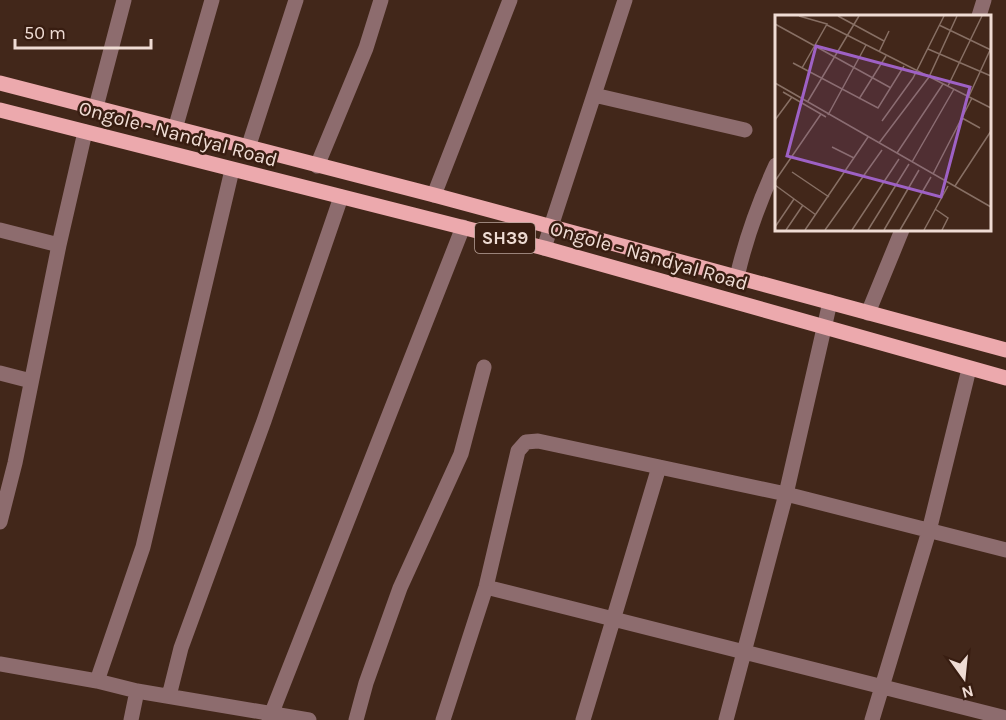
<svg xmlns="http://www.w3.org/2000/svg" width="1006" height="720" viewBox="0 0 1006 720" font-family="Karla,sans-serif">
<style>
.lines{fill:none;stroke-linecap:round;stroke-linejoin:round}
.minor{stroke:#8d6c6e;stroke-width:15}
.major{stroke:#eca9ad;stroke-width:15}
.labels{text-anchor:middle;dominant-baseline:central;stroke-width:5;stroke-linejoin:round;paint-order:stroke}
.shield{fill:#381d11;stroke:#b8a39a;stroke-width:1.5}
.shield-label{font-size:18px;font-weight:bold;fill:#efdcd4}
.street-label{font-size:20px;fill:#efdcd4;stroke:#381d11}
.inset-road{fill:none;stroke:#876f64;stroke-width:1.5}
.view{fill:#9e61c5;fill-opacity:0.15;stroke:#9e61c5;stroke-width:3}
.inset-edge{fill:none;stroke:#efdcd4;stroke-width:3}
</style>
<rect width="100%" height="100%" fill="#42271a"/>
<g class="lines">
<!-- minor -->
<path class="minor" d="M979,16L984,0
M594,95L745,130
M96,107L124,0
M175,129L212,0
M248,148L296,0
M317,166L366,48L381,0
M434,195L510,0
M0,230L59,245
M544,248L625,0
M737,277C746,237 759,202 776,165
M868,313L902,230
M0,373L31,381
M0,522L15,463L59,245L85,132
M486,587L1006,718
M0,664L97,681L137,691L309,720
M97,681L143,547L232,170
M169,696L181,648L264,421L341,197
M131,720L137,691
M269,720L463,227
M356,720L366,683L400,588L461,454L484,367
M443,720L486,587L518,451L526,442L538,441L786,494L1006,550
M583,720L659,467
M726,720L786,494L830,302
M872,720L929,531L969,369"/>
<!-- major -->
<path class="major" d="M0,83L434,195L1006,350
M0,110L544,248L1006,378"/>
</g>
<g class="labels">
<!-- shield labels -->
<rect class="shield" x="475" y="223" width="60" height="30" rx="4.5"/>
<g class="shield-label">
<text x="505" y="238">SH39</text>
</g>
<!-- street labels -->
<g class="street-label">
<text transform="translate(178 134) rotate(15)">Ongole - Nandyal Road</text>
<text transform="translate(649 256) rotate(16)">Ongole - Nandyal Road</text>
</g>
</g>
<!-- overview -->
<g transform="translate(775 15)">
<rect width="216" height="216" fill="#42271a"/>
<path class="inset-road" d="M24,1L52,9L27,53M63,1L109,26M0,9L116,73M52,10L216,93M164,10L216,35M153,34L216,61M104,37L114,16M18,48L103,93L129,51M0,68L216,192M173,71L207,1M8,77L51,102M194,81L216,33M84,84L111,41M33,86L84,1M53,100L91,30M187,103L205,113M0,105L17,82M107,106L138,63L169,1M104,128L154,62L182,1M57,132L79,143M122,138L168,69M137,147L179,74M17,157L54,182M158,159L197,83M0,166L46,99M0,170L41,200M180,171L216,116M160,194L173,203L167,215M0,212L19,184M11,215L28,190M30,215L93,122M50,215L107,135M77,215L124,144M93,215L134,149M109,215L144,155M125,215L156,162M149,215L173,171"/>
<path class="view" d="M41,31L195,72L166,182L12,141Z"/>
<rect width="216" height="216" class="inset-edge"/>
</g>
<!-- north arrow -->
<g transform="translate(964 678) rotate(165)" stroke="#381d11" stroke-width="4.5" paint-order="stroke">
<path d="M0-4.5L10 22L0 15L-10 22Z" fill="#efdcd4"/>
<text y="-9" font-size="16" font-weight="bold" text-anchor="middle" fill="#efdcd4">N</text>
</g>
<!-- scale -->
<path d="M15 39v9h136v-9" fill="none" stroke="#efdcd4" stroke-width="3"/>
<text x="24" y="39" font-size="18" fill="#efdcd4" stroke="#381d11" stroke-width="4.5" paint-order="stroke">50 m</text>
</svg>
